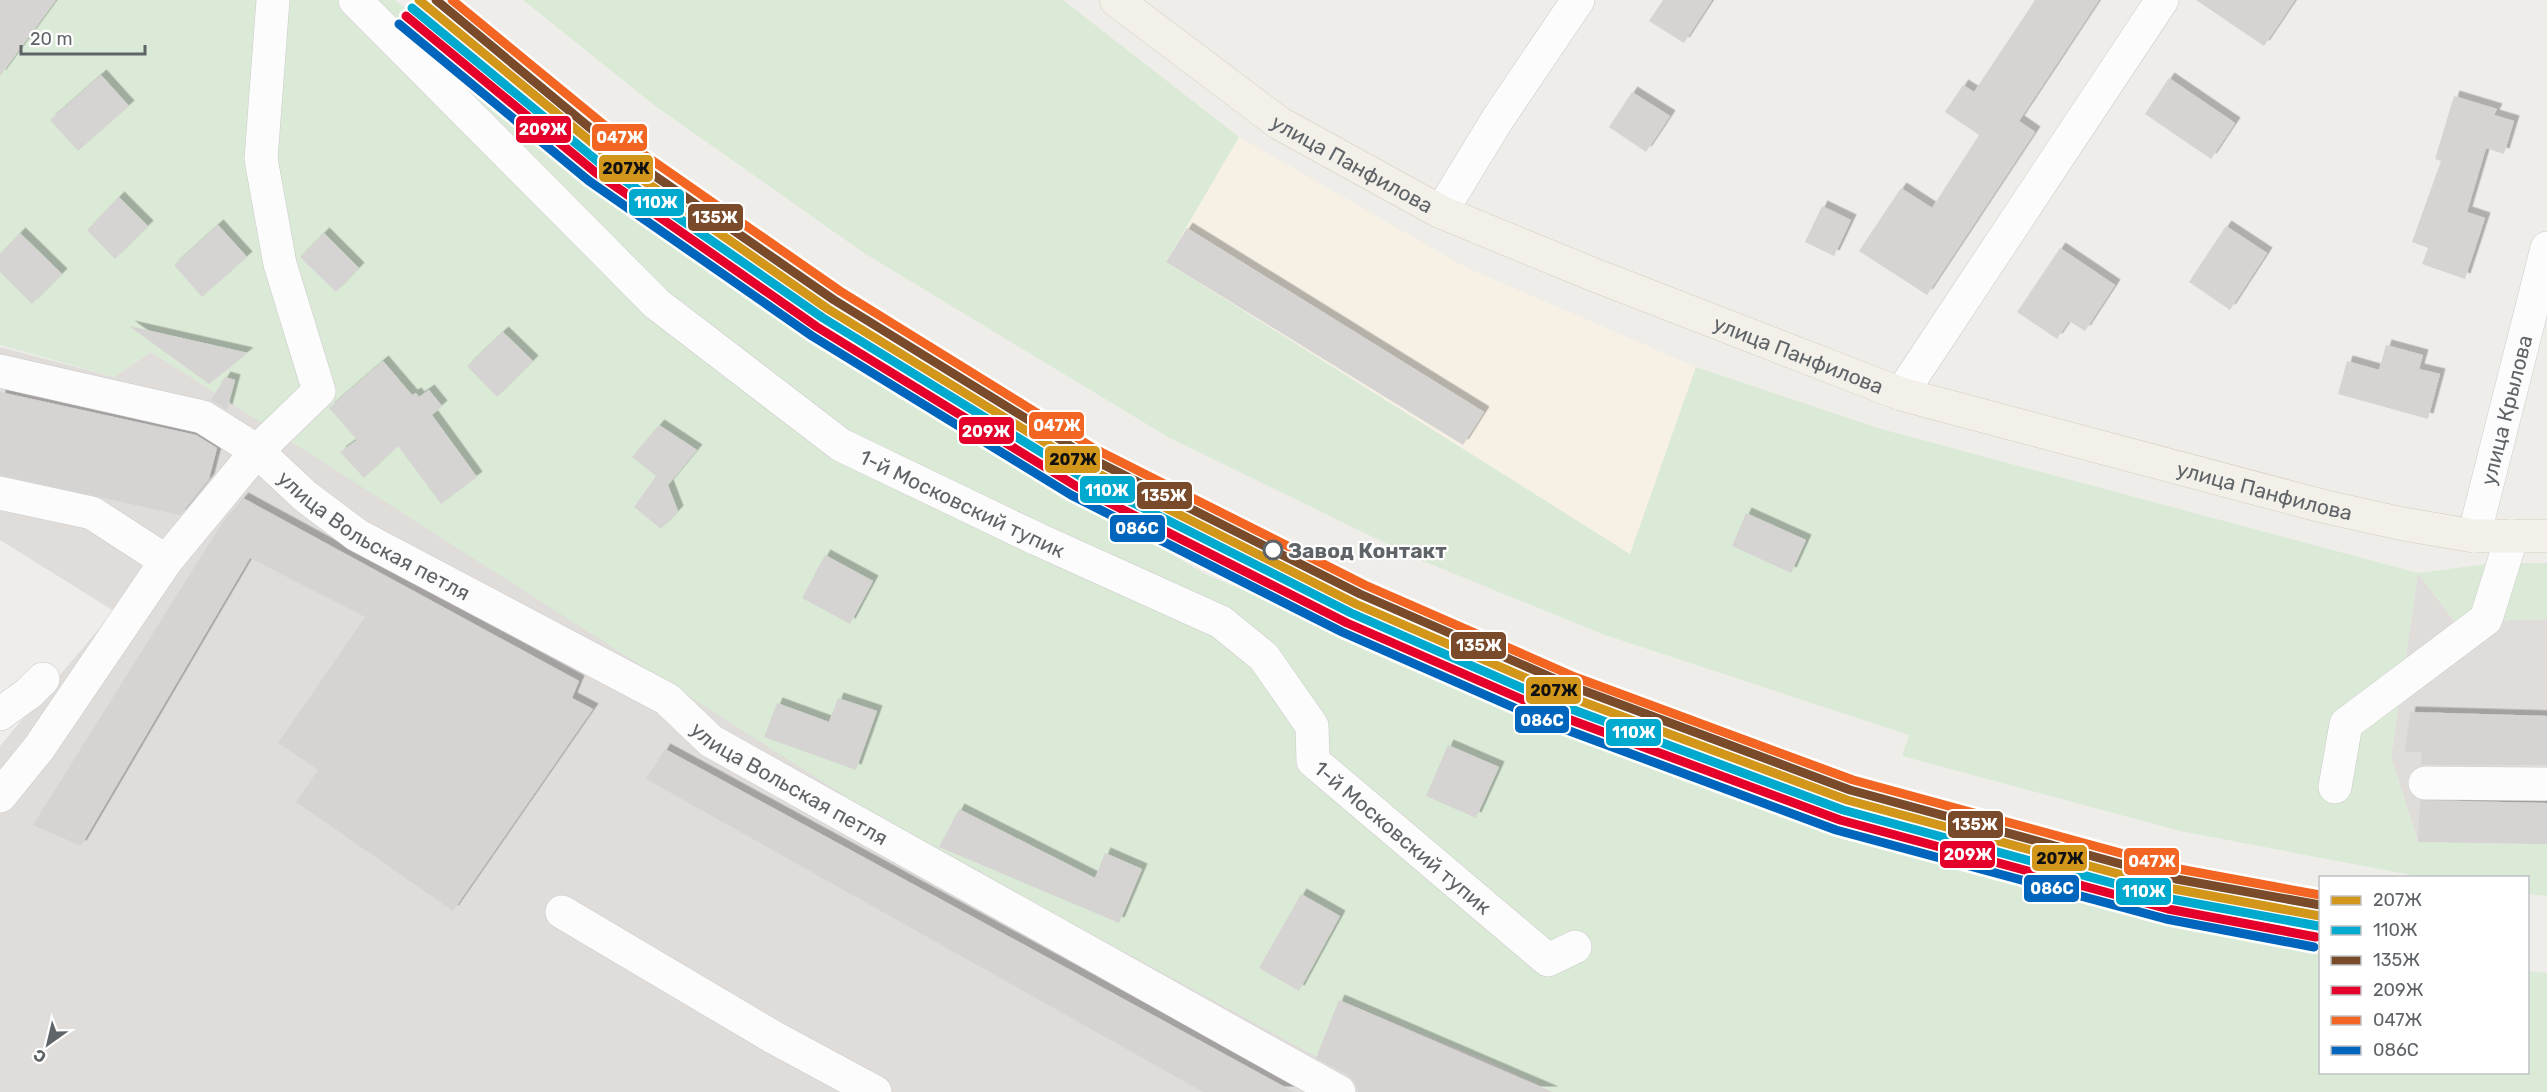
<svg xmlns="http://www.w3.org/2000/svg" width="2547" height="1092" viewBox="0 0 2547 1092" font-family="Rubik,sans-serif">
<style>
.commercial{fill:#f7f1e5}
.industrial{fill:#dfdcda}
.green{fill:#daead6}
.building{fill:#d6d4d3;filter:url(#shadow)}
.lines{fill:none;stroke-linecap:round;stroke-linejoin:round}
.minor-casing{stroke:#cbcbca;stroke-width:34}
.major-casing{stroke:#d6cbb8;stroke-width:34}
.minor{stroke:#fdfcfc;stroke-width:33}
.major{stroke:#f3f0ea;stroke-width:33}
.rail-1-casing{stroke:#fff;stroke-width:14}
.rail-2-casing{stroke:#fff;stroke-width:14}
.rail-3-casing{stroke:#fff;stroke-width:14}
.rail-4-casing{stroke:#fff;stroke-width:14}
.rail-5-casing{stroke:#fff;stroke-width:14}
.rail-6-casing{stroke:#fff;stroke-width:14}
.rail-1{stroke:#d1961a;stroke-width:9}
.rail-2{stroke:#00a9ce;stroke-width:9}
.rail-3{stroke:#7a4b2a;stroke-width:9}
.rail-4{stroke:#e4002b;stroke-width:9}
.rail-5{stroke:#f26522;stroke-width:9}
.rail-6{stroke:#0065bd;stroke-width:9}
.stop-dot{fill:#fff;stroke:#5f6468;stroke-width:3}
.labels{text-anchor:middle;dominant-baseline:central;stroke-width:4.5;stroke-linejoin:round;paint-order:stroke}
.street-label{font-size:21px;fill:#5f6468;stroke:#fff}
.stop-label{font-size:21px;font-weight:bold;fill:#5f6468;stroke:#fff;text-anchor:start}
.line-badge{stroke:#fff;stroke-width:2}
.badge-label{font-size:16px;text-anchor:middle;font-weight:bold;fill:#fff}
.pale-badge-label{font-size:16px;text-anchor:middle;font-weight:bold;fill:#111}
</style>
<defs>
<filter id="shadow"><feDropShadow dx="5.5" dy="-5.5" stdDeviation="0" flood-color="#0004"/></filter>
</defs>
<rect width="100%" height="100%" fill="#efedea"/>
<!-- commercial -->
<path class="commercial" d="M1239,137L1465,267L1696,367L1630,554L1166,262Z"/>
<!-- industrial -->
<path class="industrial" d="M0,347L114,377L151,352L1317,1056L1339,1000L1553,1092H0V746L114,611L0,540Z
M2418,573L2455,622L2547,619V844L2418,842L2391,757Z"/>
<!-- green -->
<path class="green" d="M0,0H395L593,163L881,357L871,379L1207,575L1601,739L2162,922L2320,944V1072H2528V971L2547,973V1092H1553L1495,1064L1339,1000L1317,1057L884,821L151,352L114,377L0,345Z
M523,0H1063L1239,137L1166,262L1630,554L1696,367L1881,429L2418,573L2495,563H2547V619L2455,622L2418,573L2391,757L2418,842L2547,844V896L2528,894V878L2421,877L2180,831L1902,756L1909,735L1605,635L1418,559L1168,437L864,253L654,105Z"/>
<!-- building -->
<path class="building" d="M0,0H56L0,76Z
M1663,0H1712L1684,43L1649,21Z
M2035,0H2099L2019,121L2035,132L1927,295L1859,251L1901,188L1932,208L1979,135L1945,112L1963,85L1974,92Z
M2196,0H2295L2264,46Z
M101,75L129,106L78,151L50,120Z
M2169,78L2235,123L2211,159L2145,114Z
M1632,92L1670,116L1646,152L1609,127Z
M2454,96L2497,109L2494,115L2514,121L2504,154L2486,148L2467,212L2485,218L2465,279L2422,264L2428,248L2412,242L2441,161L2435,159Z
M119,197L148,226L115,259L87,230Z
M1822,206L1851,220L1834,256L1805,242Z
M218,225L247,257L202,297L174,265Z
M2226,226L2267,253L2230,310L2189,282Z
M1187,228L1484,412L1463,445L1166,262Z
M20,233L62,274L32,304L0,272V254Z
M324,233L359,268L336,292L300,257Z
M2060,248L2115,285L2085,331L2069,321L2057,339L2017,312Z
M129,326L248,353L209,384Z
M503,332L533,361L497,397L467,366Z
M2386,345L2423,355L2419,369L2440,374L2428,419L2338,394L2347,361L2379,370Z
M383,361L412,395L416,393L419,397L429,390L442,406L432,415L477,477L441,504L398,446L364,478L340,452L357,440L329,408Z
M225,377L235,380L227,410L211,400Z
M0,392L196,435L217,448L209,479L180,515L0,475Z
M659,425L697,450L668,485L678,511L661,529L634,507L656,476L632,457Z
M243,498L579,681L572,698L593,709L453,911L296,802L318,770L278,743L365,617L250,558L81,846L33,825L222,523Z
M1746,513L1806,540L1791,573L1732,546Z
M825,555L873,581L850,624L802,598Z
M838,698L877,711L856,770L764,737L777,703L829,722Z
M2410,712L2547,716V765H2421L2422,752H2405Z
M1448,745L1499,767L1476,818L1426,796Z
M665,749L867,859L1294,1092H1203L646,779Z
M2420,800L2547,803V844L2418,842Z
M959,809L1095,878L1105,853L1142,869L1119,923L939,847Z
M1301,894L1340,916L1299,991L1259,968Z
M1339,1000L1553,1092H1358L1355,1083L1349,1076L1316,1058Z"/>
<g class="lines">
<defs>
<g id="minor">
<path id="s1" d="M355,0L657,304L841,445L1037,539L1221,622L1264,657L1312,726L1313,761L1548,960L1575,947"/>
<path d="M1441,212L1497,120L1578,0"/>
<path d="M0,371L203,417L257,451L319,391L280,264L261,159L273,0"/>
<path d="M1901,394L2162,0"/>
<path d="M0,493L92,513L166,561"/>
<path id="s2" d="M2474,536L2547,248"/>
<path d="M0,714L29,693L43,679"/>
<path d="M2425,783L2547,784"/>
<path d="M2335,787L2346,724L2486,619L2512,536"/>
<path id="s3" d="M0,796L39,748L166,561L257,451L305,496L357,535L667,699L711,741L1339,1092"/>
<path d="M562,912L773,1037L875,1092"/>
</g>
<g id="major">
<path id="s4" d="M1116,0L1279,123L1441,212L1592,274L1901,394L2322,506L2403,524L2474,536H2547"/>
</g>
</defs>
<!-- minor casing -->
<use href="#minor" class="minor-casing"/>
<!-- major casing -->
<use href="#major" class="major-casing"/>
<!-- minor -->
<use href="#minor" class="minor"/>
<!-- major -->
<use href="#major" class="major"/>
<defs>
<path id="rail-1" d="M419,0L607,155L828,309L1085,467L1356,604L1567,696L1847,800L2174,889L2320,916"/>
<path id="rail-2" d="M412,8L601,164L823,318L1080,476L1351,613L1563,706L1843,810L2171,899L2318,926"/>
<path id="rail-3" d="M436,0L613,147L834,300L1090,458L1360,594L1571,686L1850,790L2176,879L2320,905"/>
<path id="rail-4" d="M406,16L595,172L817,327L1076,486L1347,623L1560,716L1840,820L2168,909L2316,937"/>
<path id="rail-5" d="M452,0L620,138L840,291L1095,449L1365,585L1575,677L1853,780L2179,869L2320,895"/>
<path id="rail-6" d="M399,24L589,181L812,336L1071,495L1342,632L1556,726L1836,830L2166,919L2314,947"/>
</defs>
<!-- rail-1 casing -->
<use href="#rail-1" class="rail-1-casing"/>
<!-- rail-2 casing -->
<use href="#rail-2" class="rail-2-casing"/>
<!-- rail-3 casing -->
<use href="#rail-3" class="rail-3-casing"/>
<!-- rail-4 casing -->
<use href="#rail-4" class="rail-4-casing"/>
<!-- rail-5 casing -->
<use href="#rail-5" class="rail-5-casing"/>
<!-- rail-6 casing -->
<use href="#rail-6" class="rail-6-casing"/>
<!-- rail-1 -->
<use href="#rail-1" class="rail-1"/>
<!-- rail-2 -->
<use href="#rail-2" class="rail-2"/>
<!-- rail-3 -->
<use href="#rail-3" class="rail-3"/>
<!-- rail-4 -->
<use href="#rail-4" class="rail-4"/>
<!-- rail-5 -->
<use href="#rail-5" class="rail-5"/>
<!-- rail-6 -->
<use href="#rail-6" class="rail-6"/>
</g>
<!-- markers -->
<circle class="stop-dot" cx="1273" cy="550" r="9"/>
<g class="labels">
<!-- street labels -->
<g class="street-label">
<text stroke="none"><textPath href="#s4" startOffset="288">улица Панфилова</textPath></text>
<text stroke="none"><textPath href="#s4" startOffset="774">улица Панфилова</textPath></text>
<text stroke="none"><textPath href="#s2" startOffset="130">улица Крылова</textPath></text>
<text stroke="none"><textPath href="#s4" startOffset="1260">улица Панфилова</textPath></text>
<text stroke="none"><textPath href="#s1" startOffset="795">1-й Московский тупик</textPath></text>
<text stroke="none"><textPath href="#s3" startOffset="576">улица Вольская петля</textPath></text>
<text stroke="none"><textPath href="#s3" startOffset="1062">улица Вольская петля</textPath></text>
<text stroke="none"><textPath href="#s1" startOffset="1372">1-й Московский тупик</textPath></text>
</g>
<!-- stop labels -->
<g class="stop-label">
<text x="1288" y="550">Завод Контакт</text>
</g>
</g>
<g class="line-badge">
<rect x="515" y="115" width="57" height="29" rx="6" fill="#e4002b"/>
<rect x="591" y="123" width="57" height="29" rx="6" fill="#f26522"/>
<rect x="598" y="154" width="56" height="29" rx="6" fill="#d1961a"/>
<rect x="628" y="188" width="57" height="29" rx="6" fill="#00a9ce"/>
<rect x="687" y="203" width="57" height="29" rx="6" fill="#7a4b2a"/>
<rect x="1028" y="411" width="57" height="29" rx="6" fill="#f26522"/>
<rect x="958" y="416" width="57" height="29" rx="6" fill="#e4002b"/>
<rect x="1044" y="445" width="57" height="29" rx="6" fill="#d1961a"/>
<rect x="1079" y="475" width="57" height="29" rx="6" fill="#00a9ce"/>
<rect x="1136" y="481" width="57" height="29" rx="6" fill="#7a4b2a"/>
<rect x="1109" y="514" width="57" height="29" rx="6" fill="#0065bd"/>
<rect x="1450" y="631" width="57" height="29" rx="6" fill="#7a4b2a"/>
<rect x="1525" y="676" width="57" height="29" rx="6" fill="#d1961a"/>
<rect x="1514" y="705" width="56" height="29" rx="6" fill="#0065bd"/>
<rect x="1605" y="718" width="57" height="29" rx="6" fill="#00a9ce"/>
<rect x="1947" y="810" width="57" height="29" rx="6" fill="#7a4b2a"/>
<rect x="1939" y="840" width="57" height="29" rx="6" fill="#e4002b"/>
<rect x="2031" y="844" width="57" height="28" rx="6" fill="#d1961a"/>
<rect x="2123" y="847" width="57" height="29" rx="6" fill="#f26522"/>
<rect x="2023" y="874" width="57" height="29" rx="6" fill="#0065bd"/>
<rect x="2115" y="877" width="57" height="29" rx="6" fill="#00a9ce"/>
</g>
<g class="badge-label">
<text x="543" y="135">209Ж</text>
<text x="620" y="143">047Ж</text>
<text x="656" y="208">110Ж</text>
<text x="715" y="223">135Ж</text>
<text x="1057" y="431">047Ж</text>
<text x="986" y="437">209Ж</text>
<text x="1107" y="496">110Ж</text>
<text x="1164" y="501">135Ж</text>
<text x="1137" y="534">086С</text>
<text x="1479" y="651">135Ж</text>
<text x="1542" y="726">086С</text>
<text x="1634" y="738">110Ж</text>
<text x="1975" y="830">135Ж</text>
<text x="1968" y="860">209Ж</text>
<text x="2152" y="867">047Ж</text>
<text x="2052" y="894">086С</text>
<text x="2144" y="897">110Ж</text>
</g>
<g class="pale-badge-label">
<text x="626" y="174">207Ж</text>
<text x="1073" y="465">207Ж</text>
<text x="1554" y="696">207Ж</text>
<text x="2060" y="864">207Ж</text>
</g>
<!-- legend -->
<rect x="2319" y="876" width="210" height="198" fill="#ffffff" stroke="#bfc1c3" stroke-width="1.5"/>
<rect x="2331" y="896" width="30" height="9" fill="#d1961a" stroke="#bfc1c3" stroke-width="1.5"/>
<text x="2373" y="906" font-size="18" fill="#5f6468">207Ж</text>
<rect x="2331" y="926" width="30" height="9" fill="#00a9ce" stroke="#bfc1c3" stroke-width="1.5"/>
<text x="2373" y="936" font-size="18" fill="#5f6468">110Ж</text>
<rect x="2331" y="956" width="30" height="9" fill="#7a4b2a" stroke="#bfc1c3" stroke-width="1.5"/>
<text x="2373" y="966" font-size="18" fill="#5f6468">135Ж</text>
<rect x="2331" y="986" width="30" height="9" fill="#e4002b" stroke="#bfc1c3" stroke-width="1.5"/>
<text x="2373" y="996" font-size="18" fill="#5f6468">209Ж</text>
<rect x="2331" y="1016" width="30" height="9" fill="#f26522" stroke="#bfc1c3" stroke-width="1.5"/>
<text x="2373" y="1026" font-size="18" fill="#5f6468">047Ж</text>
<rect x="2331" y="1046" width="30" height="9" fill="#0065bd" stroke="#bfc1c3" stroke-width="1.5"/>
<text x="2373" y="1056" font-size="18" fill="#5f6468">086С</text>
<!-- north arrow -->
<g transform="translate(48 1044) rotate(214)" stroke="#ffffff" stroke-width="4.5" paint-order="stroke">
<path d="M0-4.5L10 22L0 15L-10 22Z" fill="#5f6468"/>
<text y="-9" font-size="16" font-weight="bold" text-anchor="middle" fill="#5f6468">С</text>
</g>
<!-- scale -->
<path d="M21 45v9h124v-9" fill="none" stroke="#5f6468" stroke-width="3"/>
<text x="30" y="45" font-size="18" fill="#5f6468" stroke="#ffffff" stroke-width="4.5" paint-order="stroke">20 m</text>
</svg>
